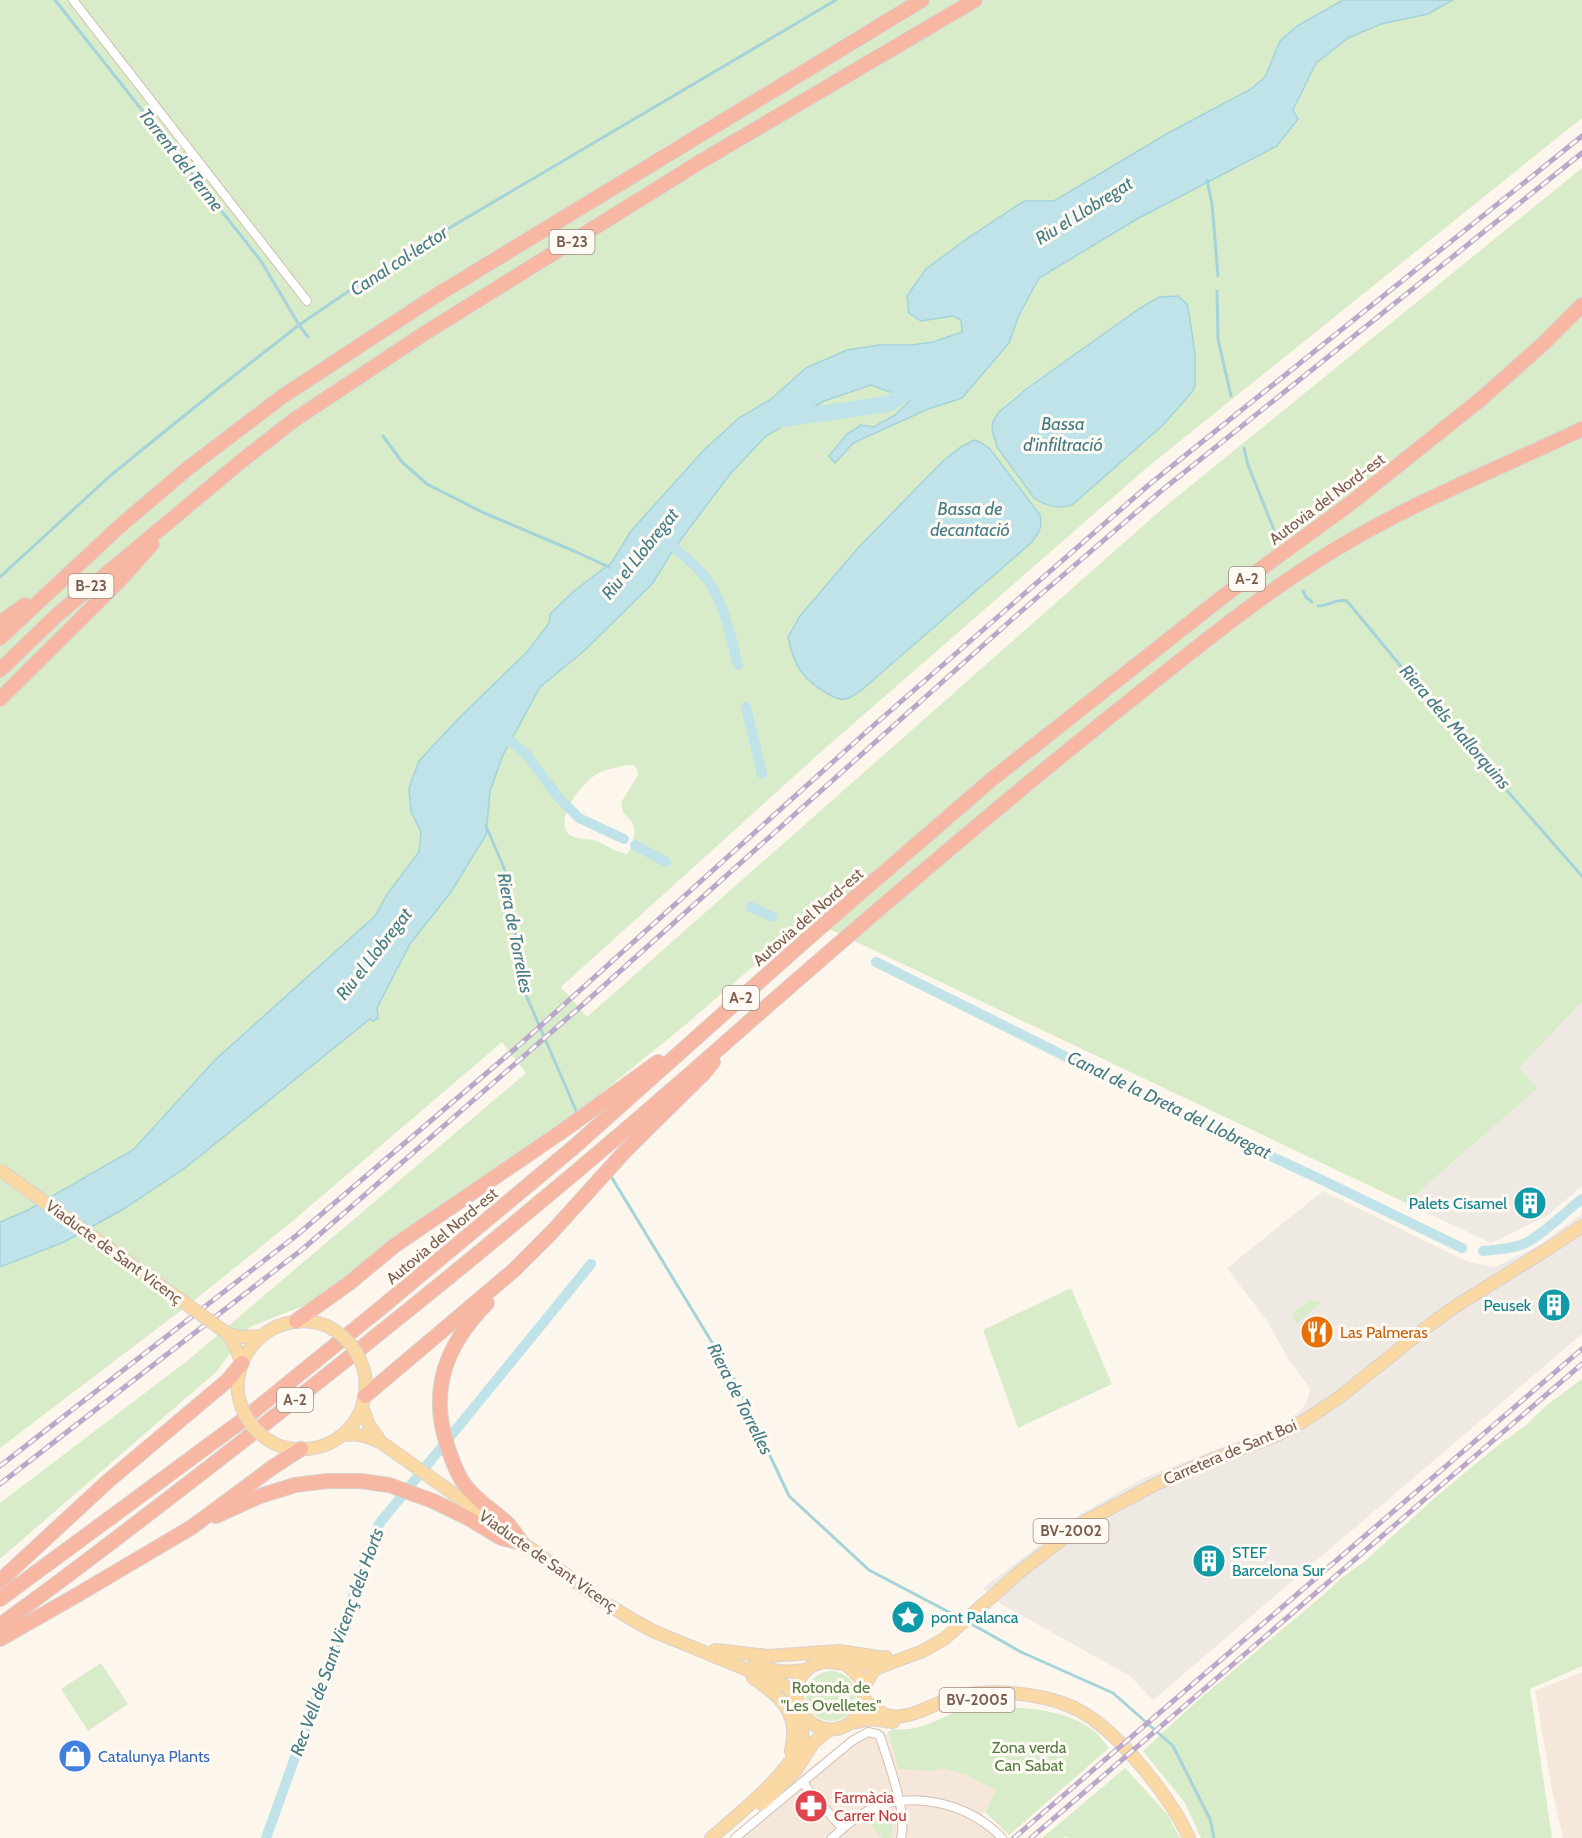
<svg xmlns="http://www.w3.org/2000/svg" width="1582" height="1838" viewBox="0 0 1582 1838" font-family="Cabin,sans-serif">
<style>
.residential{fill:#f5e8da}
.industrial{fill:#efe9e4}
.green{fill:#d8ecc9;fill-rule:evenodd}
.water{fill:#bfe3e8;stroke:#a5d3da;stroke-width:1.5}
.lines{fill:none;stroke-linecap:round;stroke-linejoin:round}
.stream{stroke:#a5d3da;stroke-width:3}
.canal{stroke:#bfe3e8;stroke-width:10}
.river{stroke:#bfe3e8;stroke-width:16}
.street-casing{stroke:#d1beb0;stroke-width:10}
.primary-casing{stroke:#dad1cd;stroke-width:14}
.highway-casing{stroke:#dad1cd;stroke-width:16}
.street{stroke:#fff;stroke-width:8}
.primary{stroke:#fbd9a5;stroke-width:12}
.highway{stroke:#f7b7a3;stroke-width:14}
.rail-casing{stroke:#b9a8c9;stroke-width:5}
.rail{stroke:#fffaf3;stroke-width:3;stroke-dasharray:9;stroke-linecap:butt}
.primary-bridge-casing{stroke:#dad1cd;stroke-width:14;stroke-linecap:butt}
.primary-bridge{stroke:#fbd9a5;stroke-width:12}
.labels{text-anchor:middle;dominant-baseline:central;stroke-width:6;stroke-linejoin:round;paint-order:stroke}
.shield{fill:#fffaf3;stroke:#a28b7f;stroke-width:1.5}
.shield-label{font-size:15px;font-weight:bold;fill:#7a5c4d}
.street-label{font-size:16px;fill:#7a5c4d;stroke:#fffaf3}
.culture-label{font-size:16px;fill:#0d838f;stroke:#fffaf3;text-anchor:end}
.food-label{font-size:16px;fill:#c56008;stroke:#fffaf3;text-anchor:start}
.park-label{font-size:16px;fill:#537a41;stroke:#fffaf3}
.shop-label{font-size:16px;fill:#366cbe;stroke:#fffaf3;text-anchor:start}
.health-label{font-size:16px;fill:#be3a42;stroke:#fffaf3;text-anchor:start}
.water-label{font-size:18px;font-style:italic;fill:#437c86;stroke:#fffaf3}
</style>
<rect width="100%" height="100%" fill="#fdf6ec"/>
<!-- residential -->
<path class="residential" d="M1582,1672V1838H1563L1552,1790L1535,1691Z
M875,1729L892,1736L939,1762L1001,1785L982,1816L1006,1838H730L813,1765L857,1732Z"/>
<!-- industrial -->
<path class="industrial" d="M1582,1002V1186L1547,1216L1491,1243L1406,1203L1538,1088L1519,1068Z
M1323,1191L1468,1262L1495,1267L1538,1246L1582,1214V1334L1153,1700L1130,1676L1001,1604L983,1588L1082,1513L1148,1476L1285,1423L1302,1409L1307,1402L1310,1388L1289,1360L1267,1321L1227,1268Z"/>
<!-- green -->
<path class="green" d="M0,0H1343L1297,26L1280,40L1265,77L1251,89L1170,132L1054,201H1024L921,321L953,316L961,320L962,332L933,342L911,345H880L847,350L806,368L770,400L739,418L704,450L631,531L612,562L574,591L550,614L549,623L528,651L458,719L419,761L411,811L421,832L419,852L388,893L375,916L215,1060L133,1150L28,1210L0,1222Z
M1453,0H1582V118L1149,466L822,751L561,987L587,1017L1162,509L1582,168V1002L1519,1068L1538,1088L1406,1203L808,919L684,1026L599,1095L556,1128L308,1304L250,1327L216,1372L0,1559V1503L187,1361L526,1073L502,1042L288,1225L196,1299L0,1448V1267L64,1242L378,1014L377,1008L410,944L451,892L486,835L490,791L503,755L540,687L584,651L653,583L673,550L730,474L766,436L824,401L871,385L911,401L895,415L874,427L861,425L835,463L853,443L928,409L962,398L1009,343L1019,315L1039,278L1137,219L1277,146L1316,63L1348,38L1381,24L1428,14ZM1159,297L1192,392L1163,425L1072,505L995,441C993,433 991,426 995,418C1006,398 1044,376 1063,362C1095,340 1126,317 1159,297ZM974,440L990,449L1040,515C980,579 920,648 848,699C828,691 812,689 800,670L858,548L943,461L961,447ZM628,765H633L637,769L638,775L622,801C619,822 640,814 633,841C631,847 630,850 627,854C615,852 608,846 597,841C588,838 573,840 567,832C556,815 583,782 597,774C607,769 617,767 628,765Z
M1071,1288L1112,1384L1018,1428L983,1330Z
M1310,1300L1321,1303L1296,1324L1293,1313Z
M1582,1379V1666L1530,1689L1552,1838H1201L1185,1803L1143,1751L1196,1702L1322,1596L1344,1576L1365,1561L1438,1495L1501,1443L1525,1426L1547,1405Z
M101,1663L128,1704L88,1731L61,1689Z
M806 1696a25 25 0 1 1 50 0a25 25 0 1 1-50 0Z
M973,1706C1012,1707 1061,1706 1093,1730C1099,1735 1104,1742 1109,1748L1009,1835L985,1812L996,1790L967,1775L943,1768L932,1771L899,1769L888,1732L892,1729C924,1733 943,1714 973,1706Z
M1125,1768L1167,1814L1180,1838H1068L1067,1836L1062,1838H1042Z
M892,1809L893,1823L891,1838H882L866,1819L882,1811Z"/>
<!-- water -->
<path class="water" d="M1343,0H1453L1428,14L1381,24L1348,38L1316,63L1293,110L1298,119L1277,146L1137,219L1039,278L1019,315L1009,343L962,398L928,409L853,443L835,463L829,456L847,434L861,425L874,427L895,415L911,400L871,385L824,401L766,436L730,474L673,550L653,583L584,651L540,687L503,755L490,791L486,835L451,892L410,944L377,1008L378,1018L373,1021L370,1019L185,1168L122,1210L64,1242L0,1267V1222L28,1210L133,1150L215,1060L375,916L388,893L419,852L421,832L411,811L409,788L419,761L458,719L528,651L549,623L550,614L574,591L612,562L631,531L704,450L739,418L770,400L806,368L847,350L880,345H911L933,342L962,332L961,320L953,316L921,321L909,313L907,296L926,269L965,240L1024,201H1054L1170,132L1251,89L1265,77L1280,41L1297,26Z
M1178,296L1187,304L1189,313L1195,354V385L1192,392L1163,425L1072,505C1058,510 1046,506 1034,498L997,447L992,430L993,421L999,412L1026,389L1139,309L1159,297Z
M974,440L982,443L990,449L1040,515C1043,527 1039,532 1032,542L864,688C859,691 853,697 848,698C842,701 836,698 830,695C803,680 794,667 788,637L800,616L858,548L943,461L961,447Z"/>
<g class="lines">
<!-- stream -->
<path class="stream" d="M55,0L261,261L299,325L308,337
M1207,180L1212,204L1218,276
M1217,291L1218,339L1231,396
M383,436L402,462L427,484L484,513L574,551L609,567
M1244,448L1248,465L1274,530
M0,577L111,475L216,390L299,325L368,278L434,237L836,0
M1303,591L1306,597L1312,602
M1318,606C1329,606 1336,598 1347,601L1452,728L1582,876
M486,826L507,875L523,988L578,1115
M609,1173L733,1377L789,1496L869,1570L962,1619
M968,1622L1021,1652L1113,1693L1173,1746L1210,1819L1214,1838"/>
<!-- canal -->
<path class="canal" d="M665,540C679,552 694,563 706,578C724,600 731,638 738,665
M746,707L762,774
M500,733L526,754L559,798L579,818L624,839
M635,845L666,862
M751,907L773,917
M876,962L1193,1120L1322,1180L1462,1248
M1483,1251C1496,1250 1509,1249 1521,1245C1537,1240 1567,1210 1582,1199
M266,1838L379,1524L591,1264"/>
<!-- river -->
<path class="river" d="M777,420L888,404L919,386"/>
<defs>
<path id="street" d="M73,0L307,301
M804,1781L806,1787L842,1828
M735,1838L852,1741L868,1732L877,1734L880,1736C888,1763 908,1812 901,1838
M832,1838C844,1827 858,1815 873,1808C916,1790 971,1805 1002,1838"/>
<path id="primary" d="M228,1334L234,1344L242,1363
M228,1334L241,1337L260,1336
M238,1393C234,1344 281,1308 327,1326
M362,1407L369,1425L381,1442
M340,1436C356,1432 367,1436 382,1443L534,1551L599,1599L633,1620L653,1631L784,1685L790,1690L797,1703
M277,1445C326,1462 371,1426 365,1375
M715,1650L768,1656L839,1651L879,1657
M754,1665C773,1671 788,1674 808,1669
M753,1678C782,1697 800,1714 791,1751
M864,1688L873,1671L880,1667L923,1651L944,1639L1021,1571L1086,1521L1158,1483L1214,1459L1273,1437L1304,1421L1337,1399L1432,1323L1456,1306L1554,1245L1582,1226
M864,1699C870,1705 877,1712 886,1715C907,1721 927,1707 947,1700C957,1696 967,1694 978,1693C1007,1690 1054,1696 1080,1711C1119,1732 1171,1798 1189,1838
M801,1713C838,1759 893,1697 846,1665
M850,1723L871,1719L893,1722
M762,1804L796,1770L814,1742L829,1730
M711,1838C738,1815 786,1776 800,1745C811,1718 780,1689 810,1667C826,1657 838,1665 855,1665C866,1665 876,1661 886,1657"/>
<path id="highway" d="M0,623L25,605
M0,638L120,526L187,469L283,396L437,295L922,0
M0,670L56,616L239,463L294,420L425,333L700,162L975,0
M0,699L119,581L152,544
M487,1303C446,1345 428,1390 448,1448C452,1460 457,1475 465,1485C476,1501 495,1511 509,1525C514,1531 518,1538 522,1543
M296,1321L348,1284L394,1246L564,1130L658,1062
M365,1396L513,1271L552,1232L627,1149L704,1073L713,1062
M216,1516L260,1496L295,1485L327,1481H361L389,1485L433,1501L468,1518L501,1538L522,1543
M0,1581L107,1482L228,1380L242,1363
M0,1599L243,1420L382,1307L574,1147L807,939L991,780L1225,595L1351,503L1481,399L1544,343L1582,305
M0,1625C92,1559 181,1489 271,1419C431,1294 588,1165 740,1030C865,920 992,811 1122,707C1190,653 1257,597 1331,552C1410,503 1498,469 1582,429
M0,1639L72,1598L192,1527L273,1467L301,1449"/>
</defs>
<!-- street casing -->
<use href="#street" class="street-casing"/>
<!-- primary casing -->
<use href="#primary" class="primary-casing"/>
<!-- highway casing -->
<use href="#highway" class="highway-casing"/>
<!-- street -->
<use href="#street" class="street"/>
<!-- primary -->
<use href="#primary" class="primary"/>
<!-- highway -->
<use href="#highway" class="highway"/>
<defs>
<path id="rail" d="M0,1466L297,1235L516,1048L865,733L1151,483L1582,136
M0,1484L304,1248L579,1008L1018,614L1161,491L1582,153
M1014,1838L1582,1349
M1031,1838L1582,1364"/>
</defs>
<!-- rail casing -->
<use href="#rail" class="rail-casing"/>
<!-- rail -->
<use href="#rail" class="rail"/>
<defs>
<path id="primary-bridge" d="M0,1170L228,1334
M327,1326C347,1336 360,1352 365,1375
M238,1393C242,1417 255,1434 277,1445"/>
</defs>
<!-- primary-bridge casing -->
<use href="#primary-bridge" class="primary-bridge-casing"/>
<!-- primary-bridge -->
<use href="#primary-bridge" class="primary-bridge"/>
</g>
<!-- icons -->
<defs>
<symbol id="building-disc" viewBox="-11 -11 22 22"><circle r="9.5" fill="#0f9aa8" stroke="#fffaf3"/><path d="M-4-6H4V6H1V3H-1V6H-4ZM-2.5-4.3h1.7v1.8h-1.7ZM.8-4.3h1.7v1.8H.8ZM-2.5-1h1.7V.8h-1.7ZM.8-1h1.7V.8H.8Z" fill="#fff"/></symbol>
<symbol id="restaurant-disc" viewBox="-11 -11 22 22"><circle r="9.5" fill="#e8710a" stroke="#fffaf3"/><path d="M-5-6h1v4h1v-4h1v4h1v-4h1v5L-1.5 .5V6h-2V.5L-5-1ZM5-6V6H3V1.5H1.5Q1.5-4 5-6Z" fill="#fff"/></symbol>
<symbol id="sight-disc" viewBox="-11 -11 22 22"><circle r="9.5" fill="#0f9aa8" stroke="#fffaf3"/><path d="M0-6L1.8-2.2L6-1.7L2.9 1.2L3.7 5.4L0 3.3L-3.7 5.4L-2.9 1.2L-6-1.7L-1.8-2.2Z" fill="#fff"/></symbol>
<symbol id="shop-disc" viewBox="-11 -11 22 22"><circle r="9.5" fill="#3f7fe0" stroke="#fffaf3"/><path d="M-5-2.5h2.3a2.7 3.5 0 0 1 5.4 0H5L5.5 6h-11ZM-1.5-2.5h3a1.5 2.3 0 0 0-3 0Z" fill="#fff"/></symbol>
<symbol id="pharmacy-disc" viewBox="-11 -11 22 22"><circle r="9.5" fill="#e0444e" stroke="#fffaf3"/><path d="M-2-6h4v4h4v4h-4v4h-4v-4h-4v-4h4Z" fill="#fff"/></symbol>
</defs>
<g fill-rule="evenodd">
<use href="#building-disc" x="1511" y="1184" width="38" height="38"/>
<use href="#building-disc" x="1535" y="1286" width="38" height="38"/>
<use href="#restaurant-disc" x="1298" y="1313" width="38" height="38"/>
<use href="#building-disc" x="1190" y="1542" width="38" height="38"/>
<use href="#sight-disc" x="889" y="1598" width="38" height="38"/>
<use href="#shop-disc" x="56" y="1737" width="38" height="38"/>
<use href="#pharmacy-disc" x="792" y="1787" width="38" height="38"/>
</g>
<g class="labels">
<!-- shield labels -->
<g class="shield">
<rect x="549.5" y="230" width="45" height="24" rx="4.5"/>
<rect x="1229" y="567" width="36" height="24" rx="4.5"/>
<rect x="68.5" y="574" width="45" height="24" rx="4.5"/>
<rect x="723" y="986" width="36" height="24" rx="4.5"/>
<rect x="277" y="1388" width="36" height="24" rx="4.5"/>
<rect x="1033.5" y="1519" width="75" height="24" rx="4.5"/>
<rect x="939.5" y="1688" width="75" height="24" rx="4.5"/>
</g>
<g class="shield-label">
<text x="572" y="242">B-23</text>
<text x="1247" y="579">A-2</text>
<text x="91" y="586">B-23</text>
<text x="741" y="998">A-2</text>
<text x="295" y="1400">A-2</text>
<text x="1071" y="1531">BV-2002</text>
<text x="977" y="1700">BV-2005</text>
</g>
<!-- street labels -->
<g class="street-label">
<text transform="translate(1327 499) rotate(-37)">Autovia del Nord-est</text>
<text transform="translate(808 917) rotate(-41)">Autovia del Nord-est</text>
<text transform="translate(442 1236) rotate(-40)">Autovia del Nord-est</text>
<text transform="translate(114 1252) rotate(36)">Viaducte de Sant Vicenç</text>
<text transform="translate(1230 1452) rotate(-23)">Carretera de Sant Boi</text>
<text transform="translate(548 1561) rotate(35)">Viaducte de Sant Vicenç</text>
</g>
<!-- culture labels -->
<g class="culture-label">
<text x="1507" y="1203">Palets Cisamel</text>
<text x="1531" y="1305">Peusek</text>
<text x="1232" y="1552" text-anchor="start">STEF<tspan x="1232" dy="18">Barcelona Sur</tspan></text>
<text x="931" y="1617" text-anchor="start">pont Palanca</text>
</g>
<!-- food labels -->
<g class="food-label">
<text x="1340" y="1332">Las Palmeras</text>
</g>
<!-- park labels -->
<g class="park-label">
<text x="831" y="1687">Rotonda de<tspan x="831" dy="18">"Les Ovelletes"</tspan></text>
<text x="1029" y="1747">Zona verda<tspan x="1029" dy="18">Can Sabat</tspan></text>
</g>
<!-- shop labels -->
<g class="shop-label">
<text x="98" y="1756">Catalunya Plants</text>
</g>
<!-- health labels -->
<g class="health-label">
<text x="834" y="1797">Farmàcia<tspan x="834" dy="18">Carrer Nou</tspan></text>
</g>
<!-- water labels -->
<g class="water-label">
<text transform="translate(181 160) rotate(52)">Torrent del Terme</text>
<text transform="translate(1084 211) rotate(-32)">Riu el Llobregat</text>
<text transform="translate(399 261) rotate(-33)">Canal col·lector</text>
<text x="1063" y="424">Bassa<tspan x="1063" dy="21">d'infiltració</tspan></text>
<text x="970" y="509">Bassa de<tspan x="970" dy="21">decantació</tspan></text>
<text transform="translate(640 554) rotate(-51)">Riu el Llobregat</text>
<text transform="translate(1455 727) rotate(49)">Riera dels Mallorquins</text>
<text transform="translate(515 933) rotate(79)">Riera de Torrelles</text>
<text transform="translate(374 954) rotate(-52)">Riu el Llobregat</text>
<text transform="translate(1169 1105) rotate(26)">Canal de la Dreta del Llobregat</text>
<text transform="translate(740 1399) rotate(63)">Riera de Torrelles</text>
<text transform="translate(337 1642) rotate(-70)">Rec Vell de Sant Vicenç dels Horts</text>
</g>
</g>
</svg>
